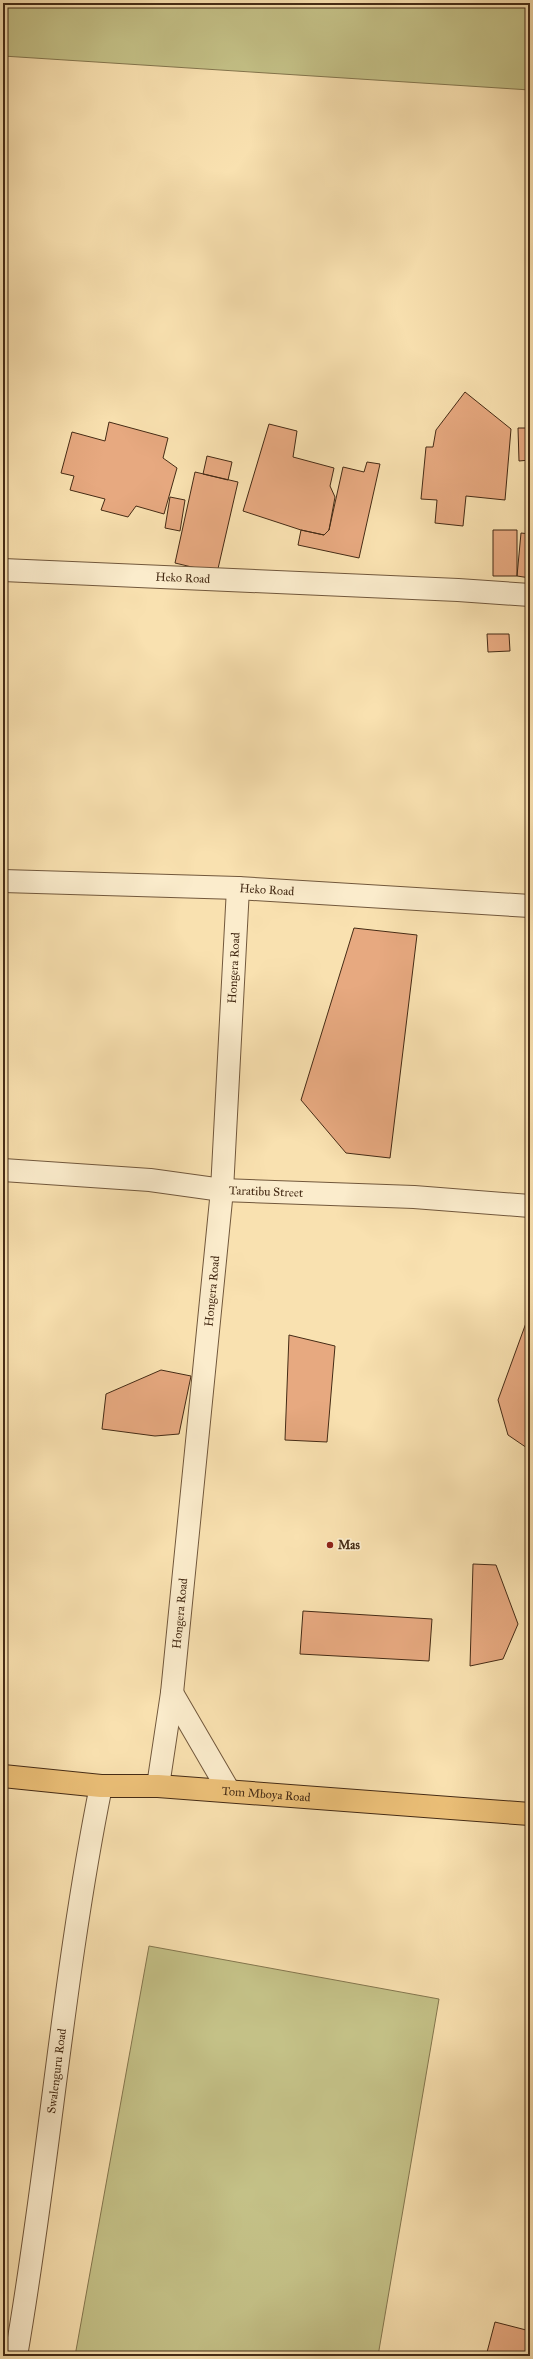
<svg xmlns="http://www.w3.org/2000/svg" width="533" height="2359" viewBox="0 0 533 2359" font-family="'IM FELL Great Primer',serif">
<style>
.green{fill:#c4c187;stroke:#84764e}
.building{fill:#e7a980;stroke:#452b15}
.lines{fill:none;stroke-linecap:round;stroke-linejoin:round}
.minor-casing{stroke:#72583c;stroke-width:24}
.major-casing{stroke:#452b15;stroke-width:24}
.minor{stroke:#fbeccc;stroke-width:22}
.major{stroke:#ecc078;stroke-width:22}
.poi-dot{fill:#8f2418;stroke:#fbeccc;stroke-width:1.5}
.labels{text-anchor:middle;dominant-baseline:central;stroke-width:3.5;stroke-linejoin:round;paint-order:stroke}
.street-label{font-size:12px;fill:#452b15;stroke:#fbeccc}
.poi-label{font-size:12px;font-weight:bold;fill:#452b15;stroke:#fbeccc;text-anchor:start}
</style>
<rect width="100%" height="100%" fill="#f9e1b0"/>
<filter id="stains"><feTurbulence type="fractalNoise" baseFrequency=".005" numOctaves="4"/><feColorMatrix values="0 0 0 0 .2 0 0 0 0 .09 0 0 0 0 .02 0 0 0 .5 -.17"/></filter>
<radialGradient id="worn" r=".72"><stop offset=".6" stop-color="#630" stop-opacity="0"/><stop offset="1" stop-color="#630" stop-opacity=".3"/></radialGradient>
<!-- green -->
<path class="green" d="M3,3H530V90L3,56Z
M149,1946L439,1999L378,2356H75Z"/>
<!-- building -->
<path class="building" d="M465,392L511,429L505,500L466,496L463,526L435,523L437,500L421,499L426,447H433L436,430Z
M109,422L168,438L163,458L177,468L164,514L136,506L128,517L101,510L105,499L70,490L74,476L61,473L72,432L105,441Z
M269,424L297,431L293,457L334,468L330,486L335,497L329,530L324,535L301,530L243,511Z
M518,428H530V460L519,461Z
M207,456L232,462L228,480L203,474Z
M367,462L380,464L359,558L298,545L301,530L324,535L329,530L343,467L364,472Z
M195,472L238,482L217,573L175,563Z
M170,497L185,500L180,531L165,528Z
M493,530H517V576H493Z
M521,533L530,534V578L517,576Z
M487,634H509L510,651L488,652Z
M354,928L417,935L390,1158L346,1153L301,1100Z
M530,1312V1450L508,1435L498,1400Z
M289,1335L335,1346L327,1442L285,1440Z
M161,1370L191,1376L179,1434L155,1436L102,1429L106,1394Z
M473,1564L496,1565L518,1624L503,1659L470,1666Z
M303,1611L432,1619L429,1661L300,1654Z
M495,2322L530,2331V2356H486Z"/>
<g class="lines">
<defs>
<g id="minor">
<path id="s1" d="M3,570L458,590L530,595"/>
<path id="s2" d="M3,881L238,888L530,906"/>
<path id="s3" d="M3,1170L150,1180L222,1190L414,1197L530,1206"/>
<path d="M172,1693L229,1791"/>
<path id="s4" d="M158,1786L172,1693L222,1190L238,888"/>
<path id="s5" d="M16,2356C49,2167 63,1974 101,1786"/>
</g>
<g id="major">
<path id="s6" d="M3,1776L101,1786H158L530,1814"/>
</g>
</defs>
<!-- minor casing -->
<use href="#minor" class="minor-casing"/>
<!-- major casing -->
<use href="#major" class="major-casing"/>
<!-- minor -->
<use href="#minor" class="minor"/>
<!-- major -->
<use href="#major" class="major"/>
</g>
<!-- markers -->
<circle class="poi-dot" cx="330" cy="1545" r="4"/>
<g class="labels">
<!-- street labels -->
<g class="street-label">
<text stroke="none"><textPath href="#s1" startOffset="180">Heko Road</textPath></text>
<text stroke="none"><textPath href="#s2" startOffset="264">Heko Road</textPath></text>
<text stroke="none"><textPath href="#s4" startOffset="822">Hongera Road</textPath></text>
<text stroke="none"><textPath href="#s3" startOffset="264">Taratibu Street</textPath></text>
<text stroke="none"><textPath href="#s4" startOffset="498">Hongera Road</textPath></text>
<text stroke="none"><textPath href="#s4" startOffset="174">Hongera Road</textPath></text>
<text stroke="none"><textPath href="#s6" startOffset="264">Tom Mboya Road</textPath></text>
<text stroke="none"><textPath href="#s5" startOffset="288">Swalenguru Road</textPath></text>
</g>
<!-- poi labels -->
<g class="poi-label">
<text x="338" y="1545">Mas</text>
</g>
</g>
<!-- margin -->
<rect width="533" height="2359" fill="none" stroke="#f9e1b0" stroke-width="16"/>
<rect x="4" y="4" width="525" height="2351" fill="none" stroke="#452b15" stroke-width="2"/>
<rect x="8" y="8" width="517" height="2343" fill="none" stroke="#452b15"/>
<rect width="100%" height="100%" filter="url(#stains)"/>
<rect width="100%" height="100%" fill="url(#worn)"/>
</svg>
